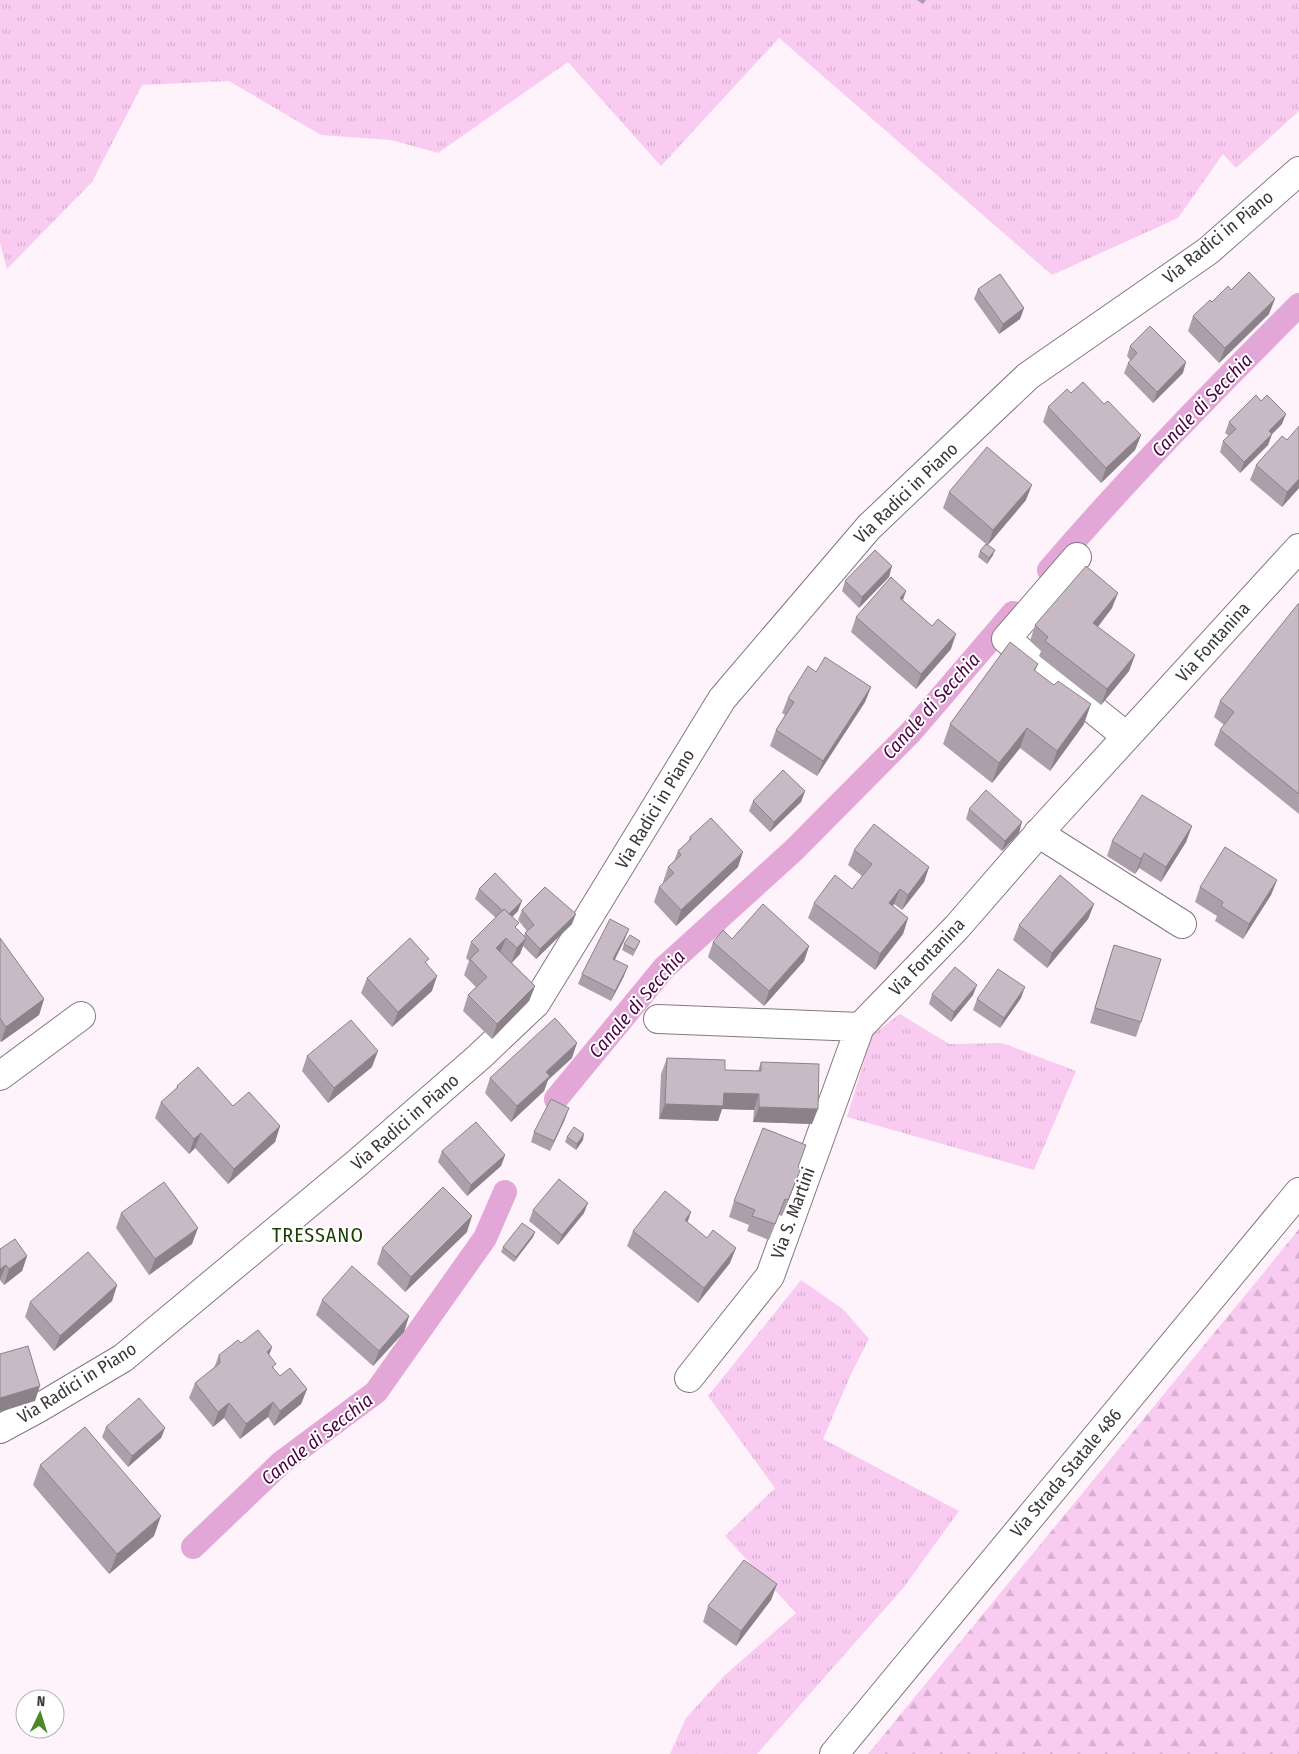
<svg xmlns="http://www.w3.org/2000/svg" width="1299" height="1754" viewBox="0 0 1299 1754" font-family="'Fira Sans Condensed',sans-serif">
<style>
.grass{fill:url(#grass-tufts)}
.forest{fill:url(#forest-firs)}
.lines{fill:none;stroke-linecap:round;stroke-linejoin:round}
.canal{stroke:#e2a6d7;stroke-width:24}
.minor-casing{stroke:#847881;stroke-width:30}
.major-casing{stroke:#847881;stroke-width:30}
.minor{stroke:#fff;stroke-width:28}
.major{stroke:#fff;stroke-width:28}
.wall{fill:#aba0a9}
.shaded-wall{fill:#8b8289}
.building{fill:#c7bac4;stroke:#8b8289}
.labels{text-anchor:middle;dominant-baseline:central;stroke-width:4;stroke-linejoin:round;paint-order:stroke}
.street-label{font-size:18px;fill:#3d383c;stroke:#fff}
.water-label{font-size:19px;font-style:italic;fill:#4c0345;stroke:#fff}
.quarter-label{font-size:20px;letter-spacing:1px;fill:#183e00;stroke:#fff}
</style>
<defs>
<pattern id="grass-tufts" width="24" height="20" patternUnits="userSpaceOnUse" patternTransform="scale(1.25)"><rect width="24" height="20" fill="#facbf1"/><path d="M3 7l-1-3M5 7V3M7 7l1-3M15 17l-1-3M17 17v-4M19 17l1-3" fill="none" stroke="#d7afd0"/></pattern>
<pattern id="forest-firs" width="22" height="20" patternUnits="userSpaceOnUse" patternTransform="scale(1.25)"><rect width="22" height="20" fill="#facbf1"/><path d="M5 1l3.5 6h-7zM16 11l3.5 6h-7z" fill="#d7afd0"/></pattern>
</defs>
<rect width="100%" height="100%" fill="#fef3fb"/>
<!-- grass -->
<path class="grass" d="M0,0H1299V111L1236,168L1223,154L1178,218L1052,275L779,38L661,166L568,62L438,153L391,140L321,135L229,81L142,85L92,182L7,269L0,243Z
M900,1014L949,1044L1002,1043L1076,1071L1034,1170L847,1117L872,1035Z
M801,1280L843,1309L869,1339L852,1372L823,1439L959,1511L904,1587L757,1754H670L686,1718L725,1675L796,1613L725,1536L775,1488L708,1396Z"/>
<!-- forest -->
<path class="forest" d="M1299,1229V1754H868L1247,1293Z"/>
<g class="lines">
<!-- canal -->
<path class="canal" d="M1049,570C1128,478 1213,391 1299,305
M556,1099L664,968L794,850L911,732L1013,613
M193,1547L282,1462L376,1392L485,1238L505,1192"/>
<defs>
<path id="minor" d="M1077,557L1006,639L1126,736
M1038,833L1182,924
M658,1019L860,1027
M0,1076L81,1016
M689,1378L770,1276L860,1027L957,927L1044,827L1299,548
M0,1429L37,1409L123,1358L356,1164L479,1057L536,1003L722,699L869,527L1028,376L1208,251L1299,171"/>
<path id="major" d="M834,1754L1299,1192"/>
</defs>
<!-- minor casing -->
<use href="#minor" class="minor-casing"/>
<!-- major casing -->
<use href="#major" class="major-casing"/>
<!-- minor -->
<use href="#minor" class="minor"/>
<!-- major -->
<use href="#major" class="major"/>
</g>
<!-- wall -->
<path class="wall" d="M917,0H926L923,4Z
M978,289L1024,308L1020,319L999,334L974,299Z
M1212,302L1269,314L1219,363L1188,331L1193,316Z
M1130,346L1183,373L1153,403L1124,373L1128,363L1130,360L1127,356Z
M1071,393L1141,435L1135,450L1101,483L1043,422L1048,407Z
M1261,401L1282,424L1272,434L1268,445L1240,473L1220,452L1223,441L1229,436L1225,433L1229,422Z
M1256,465L1299,488L1282,507L1250,480Z
M949,492L1026,500L988,545L993,555L987,564L978,557L980,551L986,544L943,508Z
M889,577L859,608L842,591L845,581Z
M906,591L903,600L932,626L951,649L916,689L851,632L856,617Z
M1299,604V814L1214,745L1220,730L1224,725L1214,717L1220,701Z
M1112,608L1098,627L1135,655L1129,671L1101,705L1039,656L1041,651L1030,641L1035,625Z
M1038,664L1035,671L1084,724L1050,771L1020,748L992,783L943,744L950,724Z
M816,672L871,687L865,702L817,776L770,746L776,730L785,715L782,713L788,698Z
M805,791L801,802L770,832L749,811L753,801Z
M969,809L1019,833L1002,851L966,819Z
M1192,826L1186,842L1161,882L1139,868L1135,874L1107,856L1112,841Z
M690,837L738,867L676,926L654,902L659,887L663,883V882L668,867L674,861L678,851L688,842Z
M854,850L929,867L924,882L902,910L894,904L893,906L908,918L903,934L875,970L808,918L814,903L852,889L862,876L848,865Z
M1277,880L1271,895L1243,939L1215,921L1217,916L1195,902L1200,887Z
M479,889L518,911L512,917L516,929L524,936L525,933L527,931L518,920L522,910L572,924L536,959L523,946L520,954L512,963L535,986L529,1001L492,1039L463,1011L468,995L476,987L464,975L469,961L466,958L471,942L496,918L475,899Z
M1094,904L1088,919L1047,968L1013,940L1019,925Z
M0,938L44,999L39,1015L1,1042L0,1041Z
M625,939L615,959L624,976L611,1001L578,984L582,974Z
M732,939L809,946L804,961L764,1006L708,957L713,942Z
M640,941L638,946L633,956L622,950L624,944Z
M1114,945L1141,1022L1136,1037L1090,1023L1109,960Z
M427,964L432,991L392,1027L361,993L367,978Z
M932,994L973,995L951,1022L929,1004Z
M1021,998L1000,1028L973,1010L977,999Z
M307,1056L372,1067L328,1103L302,1071Z
M572,1058L548,1080L544,1091L511,1122L485,1093L490,1078Z
M667,1058L725,1070L758,1071L761,1062L812,1124L753,1122L754,1110L722,1109L718,1121L659,1119L661,1074Z
M177,1086L233,1106L280,1126L275,1142L228,1184L195,1148L189,1154L155,1118L161,1102L176,1089Z
M565,1119L550,1151L531,1142L534,1132Z
M567,1137L583,1140L576,1150L565,1142Z
M442,1151L505,1155L501,1166L467,1196L438,1162Z
M798,1168L795,1184L782,1216L779,1215L769,1240L747,1231L749,1225L729,1217L734,1201Z
M533,1210L584,1213L558,1245L529,1221Z
M121,1213L192,1244L149,1275L116,1228Z
M687,1223L730,1263L698,1303L627,1246L633,1231Z
M467,1232L405,1292L377,1264L382,1248Z
M535,1232L533,1237L514,1262L501,1252L503,1247Z
M0,1249L27,1256L22,1271L4,1285L0,1280Z
M117,1285L112,1301L54,1351L25,1317L30,1302Z
M322,1300L409,1316L404,1332L373,1366L316,1315Z
M241,1343L272,1347L269,1355L274,1369L280,1376L307,1389L301,1404L274,1426L268,1417L240,1439L224,1418L213,1427L189,1398L195,1383L214,1368L219,1355Z
M106,1427L165,1428L161,1438L128,1467L102,1437Z
M40,1465L154,1536L109,1574L33,1485Z
M777,1584L771,1600L736,1646L703,1622L708,1606Z"/>
<!-- shaded-wall -->
<path class="shaded-wall" d="M1275,299L1269,314L1219,363L1225,348Z
M1024,308L1020,319L999,334L1003,324Z
M1186,362L1183,373L1153,403L1157,392Z
M1286,414L1282,424L1272,434L1268,445L1240,473L1244,462L1269,431Z
M1141,435L1135,450L1101,483L1106,468Z
M1299,479V488L1282,507L1287,492Z
M1032,485L1026,500L988,545L993,530Z
M995,550L993,555L987,564L989,558Z
M892,566L889,577L859,608L862,597Z
M906,591L900,607V598Z
M1118,593L1112,608L1088,639L1093,623Z
M956,634L951,649L916,689L921,674Z
M1135,655L1129,671L1101,705L1107,689Z
M871,687L865,702L817,776L823,761Z
M1091,704L1084,724L1050,771L1057,751Z
M1027,728L1020,748L992,783L999,763Z
M805,791L801,802L770,832L774,822Z
M1022,822L1019,833L1002,851L1005,841Z
M1192,826L1186,842L1161,882L1166,867Z
M743,852L738,867L676,926L681,910Z
M1144,853L1139,868L1135,874L1141,859Z
M929,867L924,882L902,910L908,895Z
M1277,880L1271,895L1243,939L1249,924Z
M900,889L894,904L883,919L889,903Z
M522,901L518,911L504,925L508,915Z
M1094,904L1088,919L1047,968L1052,953Z
M576,914L572,924L536,959L540,949Z
M908,918L903,934L875,970L880,954Z
M629,929L625,939L610,969L613,959Z
M506,938L500,953L496,948Z
M526,938L520,954L511,963L517,948Z
M809,946L804,961L764,1006L769,991Z
M628,966L624,976L611,1001L615,991Z
M437,976L432,991L392,1027L398,1012Z
M977,985L973,995L951,1022L954,1012Z
M535,986L529,1001L492,1039L497,1024Z
M1025,987L1021,998L1000,1028L1004,1018Z
M44,999L39,1015L1,1042L6,1027Z
M577,1043L572,1058L548,1080L544,1091L511,1122L517,1106L546,1072Z
M378,1051L372,1067L328,1103L334,1088Z
M724,1093L759,1094L754,1110L722,1109L718,1121L659,1119L665,1104Z
M759,1107L818,1109L812,1124L753,1122Z
M569,1108L565,1119L550,1151L554,1141Z
M280,1126L275,1142L228,1184L234,1169Z
M201,1133L195,1148L189,1154L194,1139Z
M584,1134L583,1140L576,1150L577,1144Z
M505,1155L501,1166L467,1196L471,1185Z
M801,1168L795,1184L782,1216L788,1200Z
M588,1203L584,1213L558,1245L562,1235Z
M691,1212L686,1227L685,1220Z
M472,1216L467,1232L405,1292L411,1277Z
M198,1228L192,1244L149,1275L155,1259Z
M535,1232L533,1237L514,1262L516,1257Z
M736,1248L730,1263L698,1303L704,1288Z
M27,1256L22,1271L4,1285L9,1269Z
M6,1265L0,1280V1269Z
M117,1285L112,1301L54,1351L60,1336Z
M409,1316L404,1332L373,1366L379,1351Z
M272,1347L266,1363L267,1352Z
M40,1386L35,1401L0,1412V1398Z
M307,1389L301,1404L274,1426L280,1411Z
M273,1402L268,1417L240,1439L246,1424Z
M229,1403L224,1418L213,1427L218,1412Z
M165,1428L161,1438L128,1467L132,1456Z
M161,1516L154,1536L109,1574L117,1554Z
M777,1584L771,1600L736,1646L741,1631Z"/>
<!-- building -->
<path class="building" d="M1249,272L1275,299L1225,348L1193,316L1210,300L1212,302L1228,286L1231,290Z
M1000,274L1024,308L1003,324L978,289Z
M1150,326L1186,362L1157,392L1128,363L1137,353L1130,346Z
M1083,382L1104,404L1108,401L1141,435L1106,468L1048,407L1067,389L1071,393Z
M1256,395L1261,401L1267,395L1286,414L1269,431L1272,434L1244,462L1223,441L1236,429L1229,422Z
M1299,426V479L1287,492L1256,465L1282,436L1287,440Z
M987,447L1032,485L993,530L949,492Z
M986,544L995,550L989,558L980,551Z
M875,550L892,566L862,597L845,581Z
M1086,566L1118,593L1093,623L1135,655L1107,689L1045,641L1048,637L1035,625Z
M891,577L906,591L900,598L932,626L938,619L956,634L921,674L856,617Z
M1298,604H1299V794L1220,730L1234,712L1220,701Z
M1010,642L1038,664L1034,670L1054,685L1058,681L1091,704L1057,751L1027,728L999,763L950,724Z
M825,657L871,687L823,761L776,730L794,702L788,698L808,666L816,672Z
M783,770L805,791L774,822L753,801Z
M986,790L1022,822L1005,841L969,809Z
M1142,795L1192,826L1166,867L1144,853L1141,859L1112,841Z
M711,818L743,852L681,910L659,887L674,873L668,867L681,855L678,851L691,839L690,837Z
M874,824L929,867L908,895L900,889L889,903L908,918L880,954L814,903L835,875L852,889L872,864L854,850Z
M1225,847L1277,880L1249,924L1221,906L1223,902L1200,887Z
M495,873L522,901L509,914L504,909L503,911L479,889Z
M1060,875L1094,904L1052,953L1019,925Z
M545,887L576,914L540,949L525,933L534,925L522,910Z
M763,904L809,946L769,991L713,942L723,930L732,939Z
M504,909L519,923L515,927L526,938L517,948L506,938L496,948L535,986L497,1024L468,995L487,977L470,959L479,950L471,942Z
M610,919L629,929L613,959L628,966L615,991L582,974Z
M630,935L640,941L635,950L624,944Z
M0,938L44,999L6,1027L0,1018Z
M410,938L429,959L425,962L437,976L398,1012L367,978Z
M1114,945L1161,959L1141,1022L1095,1008Z
M955,967L977,985L954,1012L932,994Z
M998,969L1025,987L1004,1018L977,999Z
M555,1018L577,1043L546,1072L550,1076L517,1106L490,1078Z
M351,1020L378,1051L334,1088L307,1056Z
M667,1058L725,1060V1070L761,1071V1062L819,1064L818,1109L759,1107V1094L724,1093L723,1106L665,1104Z
M198,1067L233,1106L249,1092L280,1126L234,1169L201,1133L194,1139L161,1102L178,1087L177,1086Z
M551,1099L569,1108L554,1141L534,1132Z
M476,1122L505,1155L471,1185L442,1151Z
M574,1127L584,1134L577,1144L567,1137Z
M763,1128L806,1145L798,1167L801,1168L788,1200L785,1199L775,1224L752,1216L755,1210L734,1201Z
M559,1179L588,1203L562,1235L533,1210Z
M164,1182L198,1228L155,1259L121,1213Z
M443,1187L472,1216L411,1277L382,1248Z
M665,1191L691,1212L685,1220L707,1238L713,1230L736,1248L704,1288L633,1231Z
M522,1223L535,1232L516,1257L503,1247Z
M15,1239L27,1256L9,1269L6,1265L0,1269V1249Z
M88,1252L117,1285L60,1336L30,1302Z
M352,1266L409,1316L379,1351L322,1300Z
M258,1330L272,1347L267,1352L276,1364L272,1367L280,1376L290,1368L307,1389L280,1411L273,1402L246,1424L229,1403L218,1412L195,1383L220,1363L219,1355L238,1340L241,1343Z
M28,1346L40,1386L0,1398V1354Z
M139,1398L165,1428L132,1456L106,1427Z
M85,1427L161,1516L117,1554L40,1465Z
M744,1560L777,1584L741,1631L708,1606Z"/>
<g class="labels">
<!-- street labels -->
<g class="street-label">
<text transform="translate(1218 237) rotate(-39)">Via Radici in Piano</text>
<text transform="translate(906 493) rotate(-44)">Via Radici in Piano</text>
<text transform="translate(1213 642) rotate(-48)">Via Fontanina</text>
<text transform="translate(655 809) rotate(-59)">Via Radici in Piano</text>
<text transform="translate(927 957) rotate(-46)">Via Fontanina</text>
<text transform="translate(405 1122) rotate(-41)">Via Radici in Piano</text>
<text transform="translate(793 1213) rotate(-70)">Via S. Martini</text>
<text transform="translate(77 1383) rotate(-32)">Via Radici in Piano</text>
<text transform="translate(1066 1473) rotate(-50)">Via Strada Statale 486</text>
</g>
<!-- water labels -->
<g class="water-label">
<text transform="translate(1202 405) rotate(-46)">Canale di Secchia</text>
<text transform="translate(931 706) rotate(-48)">Canale di Secchia</text>
<text transform="translate(637 1004) rotate(-49)">Canale di Secchia</text>
<text transform="translate(317 1439) rotate(-38)">Canale di Secchia</text>
</g>
<!-- quarter labels -->
<g class="quarter-label">
<text x="318" y="1235">TRESSANO</text>
</g>
</g>
<!-- north arrow -->
<g transform="translate(40 1714) rotate(4)"><circle r="24" fill="#ffffff" stroke="#b1afb1"/>
<path d="M0-4L9 19L0 12L-9 19Z" fill="#4c8827"/>
<text y="-8" font-size="14" font-weight="bold" text-anchor="middle" fill="#3d383c">N</text>
</g>
</svg>
